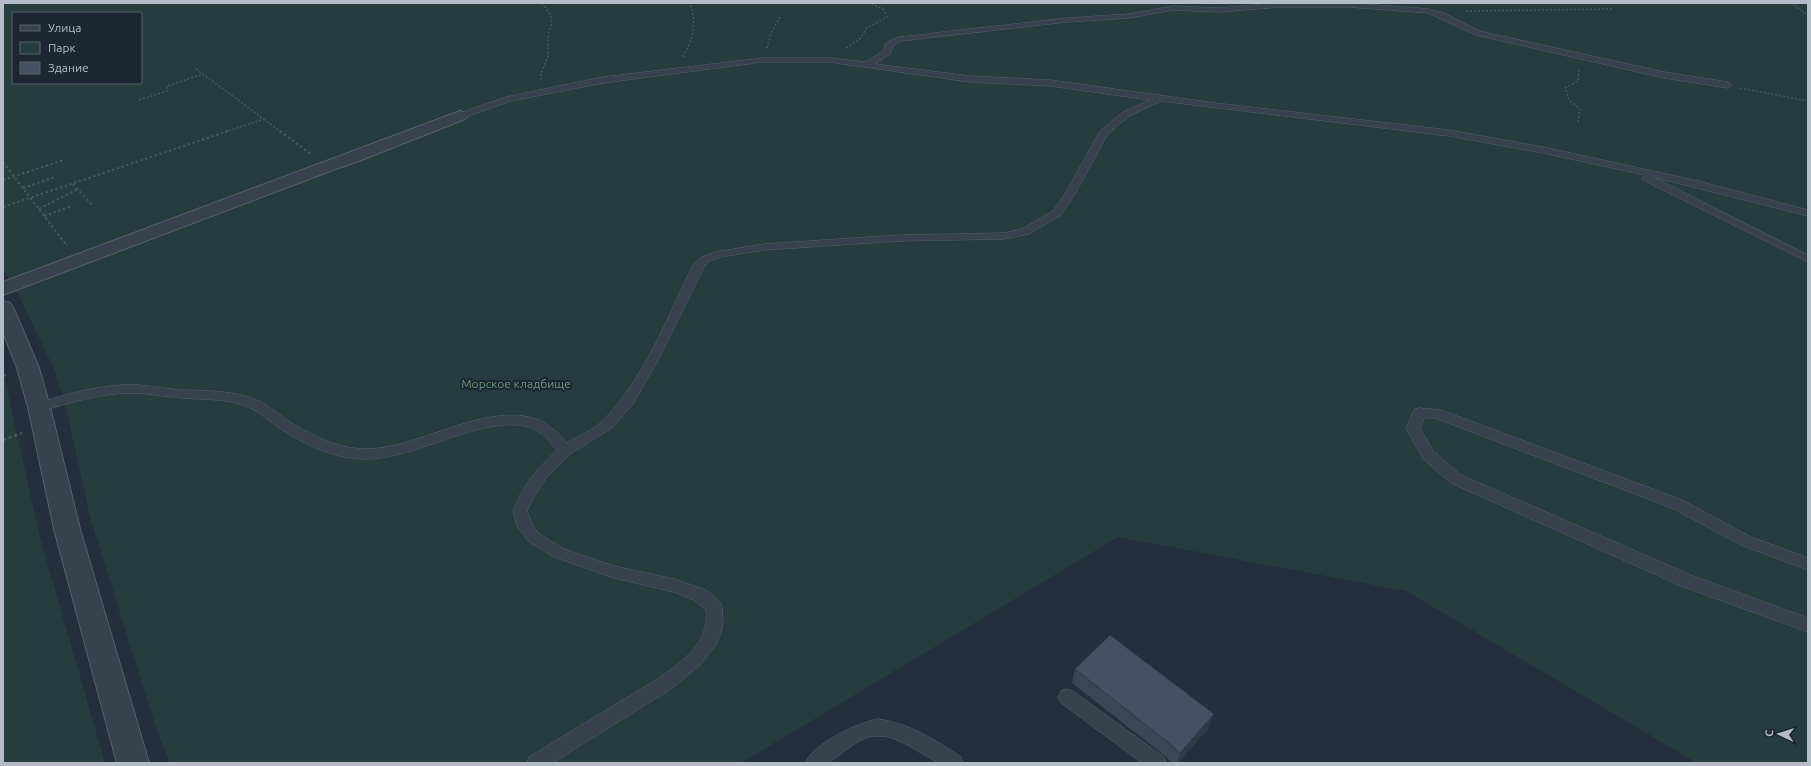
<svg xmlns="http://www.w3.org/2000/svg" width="1811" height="766" viewBox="0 0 1811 766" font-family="Ubuntu,sans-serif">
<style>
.green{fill:#263c3f;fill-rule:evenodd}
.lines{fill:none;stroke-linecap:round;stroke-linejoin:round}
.lane-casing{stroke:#565f6c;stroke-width:1}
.street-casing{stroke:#565f6c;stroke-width:2}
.path-far2{stroke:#44595c;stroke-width:1.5;stroke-dasharray:2 2;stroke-linecap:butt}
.path-far1{stroke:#44595c;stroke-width:2;stroke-dasharray:2.5 2.5;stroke-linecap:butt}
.path{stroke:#44595c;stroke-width:2.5;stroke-dasharray:3 3;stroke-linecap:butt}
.lane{fill:#38414e;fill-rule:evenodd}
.street{fill:#38414e;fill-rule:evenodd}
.wall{fill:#3b4654}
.shaded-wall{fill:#303945}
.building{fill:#455162;stroke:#303945}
.labels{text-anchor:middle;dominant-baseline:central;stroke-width:4;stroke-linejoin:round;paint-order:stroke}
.park-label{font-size:12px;fill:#6b9a76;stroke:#1d2633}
</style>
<rect width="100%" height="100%" fill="#242f3e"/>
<!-- green -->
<path class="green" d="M3,3H1808V763H1697L1406,591L1118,537L741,763H170L159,737L90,517L64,400L55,371L15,288L3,270ZM13,13H141V83H13Z
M3,371L40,537L105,763H3Z"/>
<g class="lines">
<defs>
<path id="lane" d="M1276,3H1351L1429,9L1444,13L1479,31L1664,72L1728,82L1732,85L1728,88L1664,78L1476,35L1428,13L1348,7H1279L1219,12L1173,10L1129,18L1067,22L901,41L893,46L890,54L875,64L970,76L1050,80L1215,103L1449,130L1548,148L1698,181L1808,210V216L1653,177L1808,255V262L1643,180L1642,178L1645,175L1548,154L1449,136L1161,101L1129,116L1107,135L1075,194L1061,215L1029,234L1004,239L900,241L764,250L721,257L710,261L704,267L659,358L633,404L612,428L570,454L546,478L532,500L527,511L532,524L538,533L564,549L614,566L674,579L706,590L720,602L722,607L723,621L721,633L715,646L700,665L671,689L552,763H527L529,757L659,678C683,661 710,642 706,610L694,600L674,592L614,578L554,557L528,541L517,526L513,511C522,486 538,468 557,450C549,441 540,430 529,427C484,414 416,459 367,459C334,459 305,445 278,427C269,421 260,412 250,408C229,398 205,400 182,398C165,397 148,393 131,393C100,393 69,403 39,412L34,410L32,407L34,404C68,394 104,383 139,385C153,386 167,389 182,390C208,391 234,390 259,401C268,405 276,412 284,418C310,435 336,449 368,449C420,448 489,400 539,420C550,425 559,434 567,443C578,436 594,430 603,420C642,383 669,314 693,265L702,257L715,252L764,244L900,235L1004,233L1022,229L1053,211L1065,194L1100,131L1123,112L1150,100L1050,86L970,82L829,62H763L603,83L511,101L460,119L457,118V114L506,97L603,77L763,58H829L866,62L883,51L886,43L899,37L1067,18L1129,14L1173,6L1219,8Z
M1419,408L1441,410L1682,500L1751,537L1808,558V570L1741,545L1672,508L1435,418H1424L1420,428L1433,451L1461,475L1693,576L1808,618V632L1681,586L1451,483L1423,459L1406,428L1414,410Z
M1067,689L1073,691L1164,757L1166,763H1142L1061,703L1058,697L1061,691Z
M878,719C909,723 935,740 961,757L963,763H938L906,744L889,737L878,736L868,737L859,741L828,763H805C813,744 858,722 878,719Z"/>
<path id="street" d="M460,111L465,113L468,116L465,119L359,161L333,170L3,295V282Z
M3,301L10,303L13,307L39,368L50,407L80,529L149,763H117L54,529L28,407L17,368L3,332Z"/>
</defs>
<!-- lane casing -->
<use href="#lane" class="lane-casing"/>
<!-- street casing -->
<use href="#street" class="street-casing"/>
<!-- path-far2 -->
<path class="path-far2" d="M542,3L550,14L552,23L548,35V56L540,77L542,80
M1791,3L1808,15
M1466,11L1613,9
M767,48L771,33L781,15
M846,48L859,40L867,28L887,17L883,9L870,3
M683,57C693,39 697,23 690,3
M196,69L281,132
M1740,88L1808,101
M139,100L167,91V86L203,74
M1578,122L1580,109L1569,100L1565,88L1578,81L1579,69
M225,132L264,119"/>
<!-- path-far1 -->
<path class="path-far1" d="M280,131L312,155
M3,162L67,246
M3,180L64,160
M73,184L93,206
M23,188L55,177
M3,207L228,131
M39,209L78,189
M44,216L72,206"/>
<!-- path -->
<path class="path" d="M3,376L8,374
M3,440L22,433"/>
<!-- lane -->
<use href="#lane" class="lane"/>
<!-- street -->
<use href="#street" class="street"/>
</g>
<!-- wall -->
<path class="wall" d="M1075,669L1209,727L1178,763H1172L1165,756L1072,683Z"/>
<!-- shaded-wall -->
<path class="shaded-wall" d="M1214,714L1209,727L1178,763H1177L1180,753Z"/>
<!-- building -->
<path class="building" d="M1110,635L1214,714L1180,753L1169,743L1075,669Z"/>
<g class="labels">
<!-- park labels -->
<g class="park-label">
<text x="516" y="383">Морское кладбище</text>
</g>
</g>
<!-- border -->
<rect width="1811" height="766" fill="none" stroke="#b4bcc9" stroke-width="8"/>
<!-- legend -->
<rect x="12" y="12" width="130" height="72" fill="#1d2633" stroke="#59626f"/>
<rect x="20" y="25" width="20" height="6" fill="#38414e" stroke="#59626f"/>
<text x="48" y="32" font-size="12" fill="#b4bcc9">Улица</text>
<rect x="20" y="42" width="20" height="12" fill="#263c3f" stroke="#59626f"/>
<text x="48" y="52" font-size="12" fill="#b4bcc9">Парк</text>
<rect x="20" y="62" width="20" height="12" fill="#455162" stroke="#59626f"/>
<text x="48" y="72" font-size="12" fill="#b4bcc9">Здание</text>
<!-- north arrow -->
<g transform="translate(1779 734) rotate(274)" stroke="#1d2633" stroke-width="3" paint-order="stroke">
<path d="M0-3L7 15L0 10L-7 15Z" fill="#b4bcc9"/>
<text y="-6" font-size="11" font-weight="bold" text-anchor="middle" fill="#b4bcc9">С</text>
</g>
</svg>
